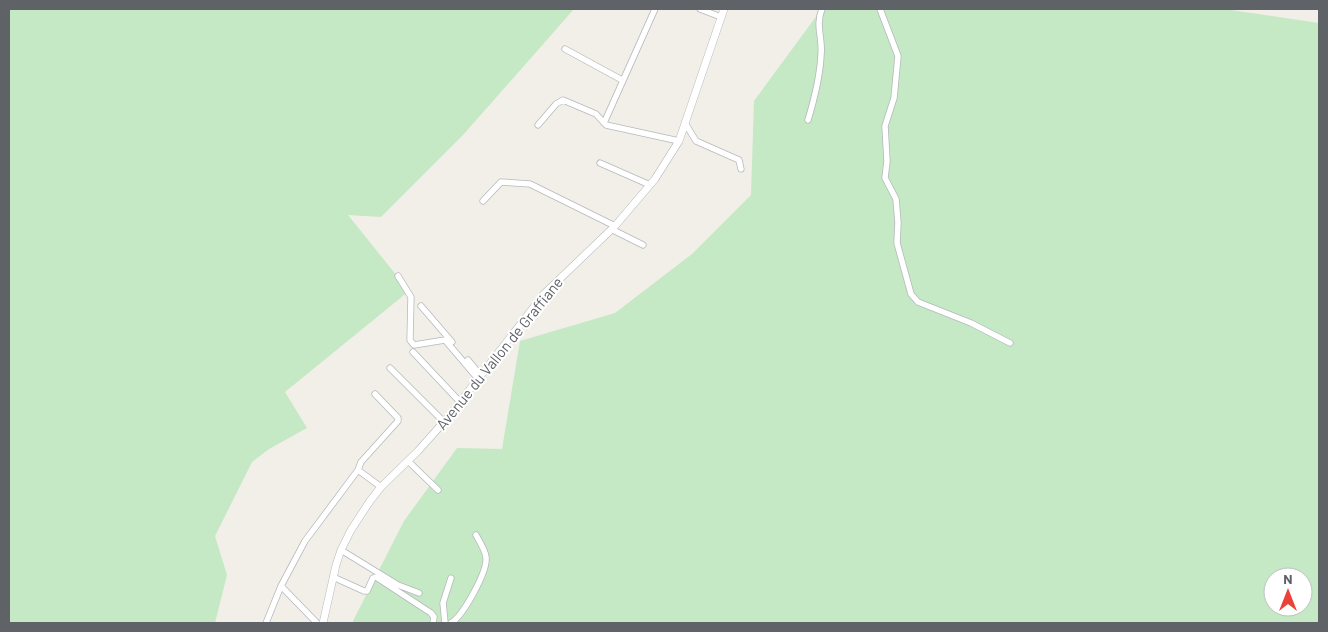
<svg xmlns="http://www.w3.org/2000/svg" width="1328" height="632" viewBox="0 0 1328 632" font-family="Barlow,sans-serif">
<style>
.green{fill:#c5e8c5;fill-rule:evenodd}
.lines{fill:none;stroke-linecap:round;stroke-linejoin:round}
.minor-casing{stroke:#b5b8bc;stroke-width:7}
.tertiary-casing{stroke:#b5b8bc;stroke-width:8}
.minor{stroke:#fff;stroke-width:5.5}
.tertiary{stroke:#fff;stroke-width:7}
.labels{text-anchor:middle;dominant-baseline:central;stroke-width:4;stroke-linejoin:round;paint-order:stroke}
.street-label{font-size:15px;fill:#5f6368;stroke:#fff}
</style>
<rect width="100%" height="100%" fill="#f1efe8"/>
<!-- green -->
<path class="green" d="M9,9H574L463,135L381,217L348,215L409,291L285,392L307,428L269,449L252,462L215,536L227,575L215,623H9Z
M826,9H1224L1319,23V623H353V621L404,521L457,448L502,449L520,341L615,313L692,254L751,195L754,101L815,18ZM1273,577H1303V607H1273Z"/>
<g class="lines">
<defs>
<path id="minor" d="M700,9L721,17
M880,9L898,56L894,98L885,126L887,161L885,178L896,199L898,223L897,243L911,294L918,302L971,323L1010,343
M565,49L622,80
M808,120C814,100 820,77 821,55C823,39 815,25 822,9
M604,123L655,9
M685,123L696,141L739,160L741,169
M538,125L556,104L563,100L596,114L606,125L679,141
M600,163L650,185
M483,201L501,182L530,184L615,226
M611,229L643,245
M398,276L411,297L410,340L414,345L445,340L479,380
M421,306L452,342
M413,352L461,403
M468,360L481,376
M390,368L444,422
M408,461L438,490
M358,470L381,487
M341,550L398,585L419,593
M333,577L364,591H367L373,578L376,577L431,613L434,617L433,623
M281,586L317,623
M266,623L281,586L305,541L358,470L361,462L398,421V418L375,394
M445,623L443,603L451,578
M451,623C463,616 488,571 486,557C485,550 480,542 476,535"/>
<path id="tertiary" d="M323,623L336,565L341,550L351,530L370,501L381,487L418,451L450,415L544,294L615,226L655,179L679,141L724,9"/>
</defs>
<!-- minor casing -->
<use href="#minor" class="minor-casing"/>
<!-- tertiary casing -->
<use href="#tertiary" class="tertiary-casing"/>
<!-- minor -->
<use href="#minor" class="minor"/>
<!-- tertiary -->
<use href="#tertiary" class="tertiary"/>
</g>
<g class="labels">
<!-- street labels -->
<g class="street-label">
<text transform="translate(499 353) rotate(-51)">Avenue du Vallon de Graffiane</text>
</g>
</g>
<!-- border -->
<rect width="1328" height="632" fill="none" stroke="#5f6368" stroke-width="20"/>
<!-- north arrow -->
<g transform="translate(1288 592)"><circle r="24" fill="#ffffff" stroke="#bfc1c3"/>
<path d="M0-4L9 19L0 12L-9 19Z" fill="#ea4335"/>
<text y="-8" font-size="14" font-weight="bold" text-anchor="middle" fill="#5f6368">N</text>
</g>
</svg>
